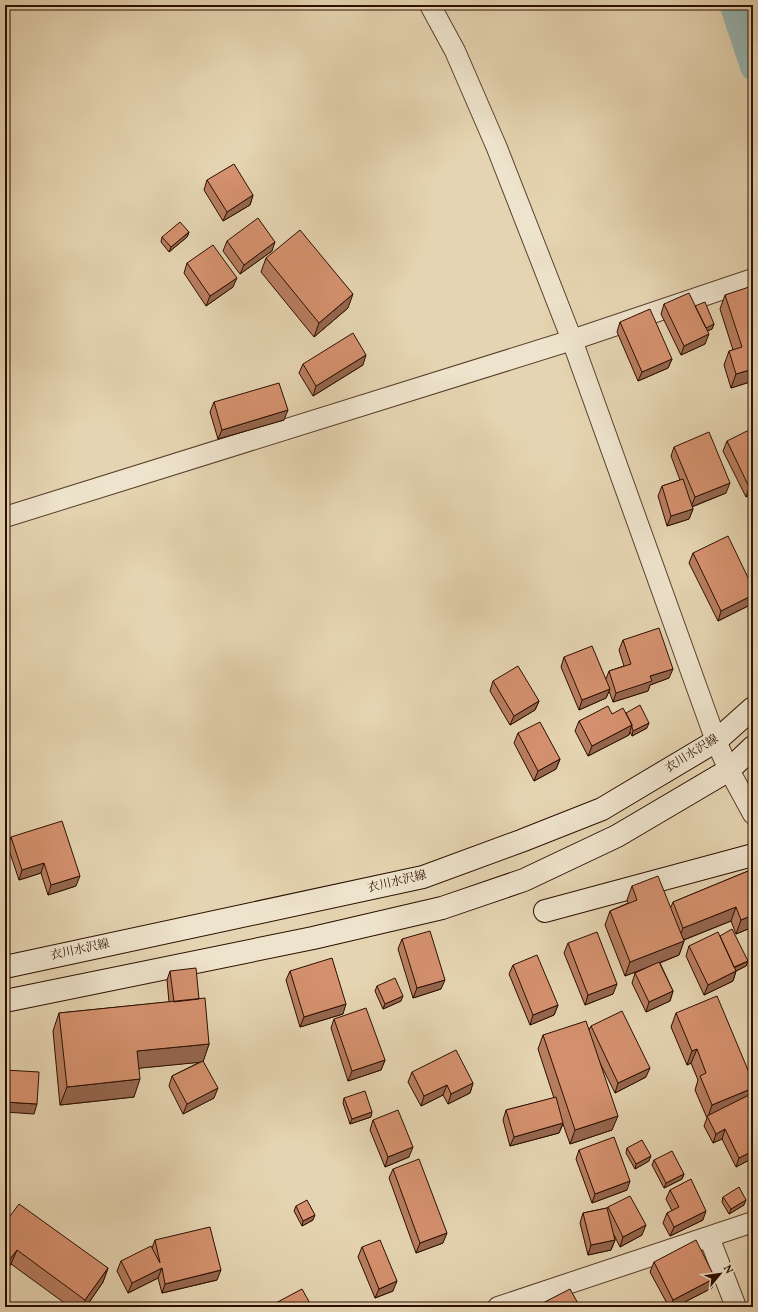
<svg xmlns="http://www.w3.org/2000/svg" width="758" height="1312" viewBox="0 0 758 1312" font-family="Vollkorn,'Noto Serif JP',serif">
<style>
.lines{fill:none;stroke-linecap:round;stroke-linejoin:round}
.canal{stroke:#97b7b3;stroke-width:25}
.street-casing{stroke:#5a402c;stroke-width:22}
.secondary-casing{stroke:#2c0e00;stroke-width:24}
.street{stroke:#eee3cc;stroke-width:20}
.secondary{stroke:#eee3cc;stroke-width:22}
.wall{fill:#b77d5f;stroke:#2c0e00}
.shaded-wall{fill:#95664e;stroke:#2c0e00}
.building{fill:#d5916f;stroke:#2c0e00}
.labels{text-anchor:middle;dominant-baseline:central;stroke-width:4;stroke-linejoin:round;paint-order:stroke}
.street-label{font-size:12px;fill:#2c0e00;stroke:#eee3cc}
</style>
<rect width="100%" height="100%" fill="#e5d4b1"/>
<filter id="stains"><feTurbulence type="fractalNoise" baseFrequency=".005" numOctaves="4"/><feColorMatrix values="0 0 0 0 .2 0 0 0 0 .09 0 0 0 0 .02 0 0 0 .5 -.17"/></filter>
<radialGradient id="worn" r=".72"><stop offset=".6" stop-color="#630" stop-opacity="0"/><stop offset="1" stop-color="#630" stop-opacity=".3"/></radialGradient>
<g class="lines">
<!-- canal -->
<path class="canal" d="M732,5L753,68"/>
<defs>
<path id="street" d="M430,5L455,51L497,148L572,340L716,741L729,770L753,814
M5,517L572,340L753,279
M709,1237L736,1307
M498,1307L753,1222"/>
<path id="secondary" d="M545,911L753,855
M5,967L423,877L521,841L602,809L716,741L753,708
M5,1001L313,938L442,908L524,880L617,836L729,770L753,747"/>
</defs>
<!-- street casing -->
<use href="#street" class="street-casing"/>
<!-- secondary casing -->
<use href="#secondary" class="secondary-casing"/>
<!-- street -->
<use href="#street" class="street"/>
<!-- secondary -->
<use href="#secondary" class="secondary"/>
</g>
<!-- wall -->
<path class="wall" d="M207,180L253,195L250,205L223,221L204,190Z
M189,232L187,237L169,252L161,242L162,237Z
M227,241L272,251L240,274L223,251Z
M266,258L348,308L314,337L261,272Z
M187,263L233,287L206,306L184,273Z
M753,289V381L731,388L724,365L729,351L733,350L720,309L725,295Z
M664,304L695,306L714,324L712,329L707,331L705,344L681,355L661,314Z
M620,322L672,359L668,368L638,381L617,332Z
M303,364L363,365L313,396L299,373Z
M214,402L284,420L218,439L210,412Z
M727,441L753,493L746,497L723,451Z
M674,447L726,493L692,507L693,509L689,519L667,526L658,496L662,486L680,480L671,456Z
M693,553L753,588V602L752,604L718,621L689,563Z
M623,640L669,678L650,685L648,691L613,702L609,691L606,698L579,710L561,667L564,657L606,679L609,671L624,666L619,650Z
M493,681L539,701L535,710L510,725L490,691Z
M626,713L647,728L632,736L630,732L629,735L588,756L575,731L579,721L612,714Z
M518,733L560,759L556,769L534,781L514,743Z
M11,837L76,886L48,895L41,873L19,880L8,847Z
M753,869V927L736,934L731,921L684,940V941L679,955L660,963L673,991L670,1001L646,1012L632,983L635,973L651,966L625,976L605,925L610,911L628,903L627,900L632,886L671,907L673,902Z
M720,936L748,961L746,966L736,971L733,981L704,995L686,956L689,946Z
M402,939L441,989L413,998L398,949Z
M568,943L613,994L585,1005L564,953Z
M513,965L558,1005L554,1015L530,1025L509,974Z
M170,971L199,999L209,1044L203,1061L214,1098L183,1114L169,1086L172,1076L200,1062L139,1068L134,1097L60,1105L53,1031L59,1013L169,1002L167,980Z
M290,971L343,1014L300,1027L286,980Z
M753,985V993L751,989Z
M377,986L401,1001L383,1009L375,991Z
M676,1013L753,1082V1093L751,1099L753,1103V1158L736,1167L722,1139L713,1143L704,1126L707,1118L695,1090L698,1080L691,1063L687,1065L671,1027Z
M334,1019L385,1060L381,1070L348,1081L331,1028Z
M591,1026L646,1077L615,1093L599,1061L612,1130L570,1144L563,1124L559,1133L510,1146L503,1120L506,1110L554,1098L538,1049L543,1035L589,1030Z
M412,1072L473,1083L470,1093L448,1104L443,1095L421,1106L408,1082Z
M344,1098L371,1117L350,1124L343,1103Z
M373,1120L409,1157L385,1167L370,1130Z
M627,1148L649,1161L635,1169L626,1153Z
M579,1150L627,1190L592,1203L576,1159Z
M654,1160L684,1174L682,1179L664,1188L652,1165Z
M393,1169L443,1243L416,1253L389,1178Z
M670,1190L703,1220L670,1236L663,1223L667,1213L672,1211L666,1199Z
M723,1197L744,1205L729,1214L722,1202Z
M296,1206L313,1220L302,1226L294,1211Z
M608,1207L642,1235L620,1247L614,1235L615,1240L611,1250L588,1255L580,1223L583,1213L607,1208Z
M5,1223L108,1268L103,1282L86,1307H70L11,1264L5,1273Z
M155,1240L217,1280L162,1293L158,1278L128,1293L117,1271L121,1261L152,1248Z
M362,1247L393,1291L375,1298L358,1257Z
M654,1262L715,1278L712,1288L675,1307H669L650,1272Z"/>
<!-- shaded-wall -->
<path class="shaded-wall" d="M253,195L250,205L223,221L227,212Z
M189,232L187,237L169,252L171,247Z
M275,242L272,251L240,274L244,265Z
M237,278L233,287L206,306L210,296Z
M353,294L348,308L314,337L319,323Z
M714,324L712,329L702,333L704,328Z
M709,334L705,344L681,355L684,346Z
M366,355L363,365L313,396L316,386Z
M672,359L668,368L638,381L642,372Z
M753,369V381L731,388L736,374Z
M288,410L284,420L218,439L222,430Z
M730,483L726,493L691,507L695,497Z
M753,485V493L746,497L749,487Z
M693,509L689,519L667,526L671,516Z
M753,595V602L752,604L718,621L721,611Z
M673,669L669,678L650,685L648,691L613,702L616,693L650,676Z
M610,689L606,698L579,710L582,700Z
M539,701L535,710L510,725L514,716Z
M649,723L647,728L632,736L633,731Z
M632,725L629,735L588,756L592,746Z
M560,759L556,769L534,781L538,771Z
M44,863L41,873L19,880L22,870Z
M80,876L76,886L48,895L51,885Z
M736,907L731,921L678,942L683,928Z
M753,915V927L736,934L741,920Z
M684,941L679,955L625,976L630,962Z
M748,961L746,966L732,973L734,968Z
M736,971L733,981L704,995L708,985Z
M445,980L441,989L413,998L417,988Z
M617,984L613,994L585,1005L588,995Z
M673,991L670,1001L646,1012L649,1002Z
M403,996L401,1001L383,1009L385,1004Z
M346,1004L343,1014L300,1027L304,1017Z
M558,1005L554,1015L530,1025L533,1015Z
M209,1044L203,1062L131,1069L137,1051Z
M697,1049L691,1063L687,1065L692,1051Z
M385,1060L381,1070L348,1081L352,1071Z
M650,1068L646,1077L615,1093L618,1083Z
M140,1079L134,1097L60,1105L67,1087Z
M473,1083L470,1093L448,1104L451,1094Z
M447,1085L443,1095L421,1106L424,1096Z
M218,1088L214,1098L183,1114L187,1104Z
M753,1088V1093L750,1101L708,1117L712,1105Z
M5,1102L37,1104L34,1114L5,1112Z
M372,1112L371,1117L350,1124L352,1119Z
M618,1116L612,1130L570,1144L575,1130Z
M563,1123L559,1133L510,1146L514,1137Z
M725,1129L722,1139L713,1143L716,1134Z
M413,1147L409,1157L385,1167L388,1157Z
M753,1151V1158L736,1167L739,1158Z
M651,1156L649,1161L635,1169L636,1164Z
M684,1174L682,1179L664,1188L666,1183Z
M630,1181L627,1190L592,1203L595,1194Z
M746,1200L744,1205L729,1214L731,1209Z
M706,1211L703,1220L670,1236L674,1227Z
M315,1215L313,1220L302,1226L303,1221Z
M646,1225L642,1235L620,1247L623,1237Z
M447,1233L443,1243L416,1253L420,1243Z
M615,1240L611,1250L588,1255L591,1245Z
M17,1250L11,1264L5,1273V1268L6,1264Z
M108,1268L103,1282L86,1307H83L85,1300Z
M162,1268L158,1278L128,1293L132,1283Z
M221,1270L217,1280L162,1293L165,1284Z
M715,1278L712,1288L675,1307H671L673,1300Z
M397,1281L393,1291L375,1298L379,1289Z"/>
<!-- building -->
<path class="building" d="M234,164L253,195L227,212L207,180Z
M258,218L275,242L244,265L227,241Z
M180,222L189,232L171,247L162,237Z
M300,230L353,294L319,323L266,258Z
M213,245L237,278L210,296L187,263Z
M752,286L753,289V369L736,374L729,351L742,347L725,295Z
M689,293L709,334L684,346L664,304Z
M705,302L714,324L706,328L695,306Z
M650,309L672,359L642,372L620,322Z
M353,333L366,355L316,386L303,364Z
M279,383L288,410L222,430L214,402Z
M749,430L753,439V485L749,487L727,441Z
M709,432L730,483L695,497L674,447Z
M683,479L693,509L671,516L662,486Z
M728,536L753,588V595L721,611L693,553Z
M659,628L673,669L650,676L652,681L616,693L609,671L631,664L623,640Z
M592,646L610,689L582,700L564,657Z
M518,666L539,701L514,716L493,681Z
M640,705L649,723L633,731L632,727V725L626,713Z
M608,706L612,714L623,708L632,725L592,746L579,721Z
M540,722L560,759L538,771L518,733Z
M62,821L80,876L51,885L44,863L22,870L11,837Z
M753,869V915L741,920L736,907L683,928L673,902Z
M658,876L684,941L630,962L610,911L637,900L632,886Z
M732,929L748,961L734,967L720,936Z
M430,931L445,980L417,988L402,939Z
M597,932L617,984L588,995L568,943Z
M718,932L736,971L708,985L689,946Z
M537,955L558,1005L533,1015L513,965Z
M332,958L346,1004L304,1017L290,971Z
M659,962L673,991L649,1002L635,973Z
M196,968L199,999L174,1002L170,971Z
M395,978L403,996L385,1004L377,986Z
M717,996L753,1082V1088L712,1105L700,1076L706,1073L697,1049L692,1051L676,1013Z
M205,998L209,1044L137,1051L140,1079L67,1087L59,1013Z
M366,1008L385,1060L352,1071L334,1019Z
M622,1011L650,1068L618,1083L591,1026Z
M586,1021L618,1116L575,1130L543,1035Z
M456,1050L473,1083L451,1094L447,1085L424,1096L412,1072Z
M203,1061L218,1088L187,1104L172,1076Z
M5,1070L39,1072L37,1104L5,1102Z
M365,1091L372,1112L352,1119L344,1098Z
M749,1095L753,1104V1151L739,1158L725,1129L716,1134L707,1116Z
M556,1097L563,1123L514,1137L506,1110Z
M398,1110L413,1147L388,1157L373,1120Z
M614,1137L630,1181L595,1194L579,1150Z
M642,1140L651,1156L636,1164L627,1148Z
M672,1151L684,1174L666,1183L654,1160Z
M419,1159L447,1233L420,1243L393,1169Z
M691,1179L706,1211L674,1227L667,1213L679,1207L670,1190Z
M739,1187L746,1200L731,1209L723,1197Z
M630,1196L646,1225L623,1237L608,1207Z
M307,1200L315,1215L303,1221L296,1206Z
M19,1204L108,1268L85,1300L17,1250L6,1264L5,1263V1223Z
M607,1208L615,1240L591,1245L583,1213Z
M210,1227L221,1270L165,1284L162,1268L132,1283L121,1261L151,1246L160,1263L155,1240Z
M380,1240L397,1281L379,1289L362,1247Z
M696,1240L715,1278L673,1300L654,1262Z
M302,1289L312,1307H274L272,1305Z
M570,1289L580,1307H535Z
M721,1303L723,1307H712Z"/>
<g class="labels">
<!-- street labels -->
<g class="street-label">
<text transform="translate(692 754) rotate(-32)">衣川水沢線</text>
<text transform="translate(397 882) rotate(-13)">衣川水沢線</text>
<text transform="translate(80 950) rotate(-12)">衣川水沢線</text>
</g>
</g>
<!-- margin -->
<rect width="758" height="1312" fill="none" stroke="#e5d4b1" stroke-width="20"/>
<rect x="6" y="6" width="746" height="1300" fill="none" stroke="#2c0e00" stroke-width="2"/>
<rect x="10" y="10" width="738" height="1292" fill="none" stroke="#2c0e00"/>
<!-- north arrow -->
<g transform="translate(720 1274) rotate(61)" stroke="#eee3cc" stroke-width="3" paint-order="stroke">
<path d="M0-3L7 15L0 10L-7 15Z" fill="#2c0e00"/>
<text y="-6" font-size="11" font-weight="bold" text-anchor="middle" fill="#2c0e00">N</text>
</g>
<rect width="100%" height="100%" filter="url(#stains)"/>
<rect width="100%" height="100%" fill="url(#worn)"/>
</svg>
